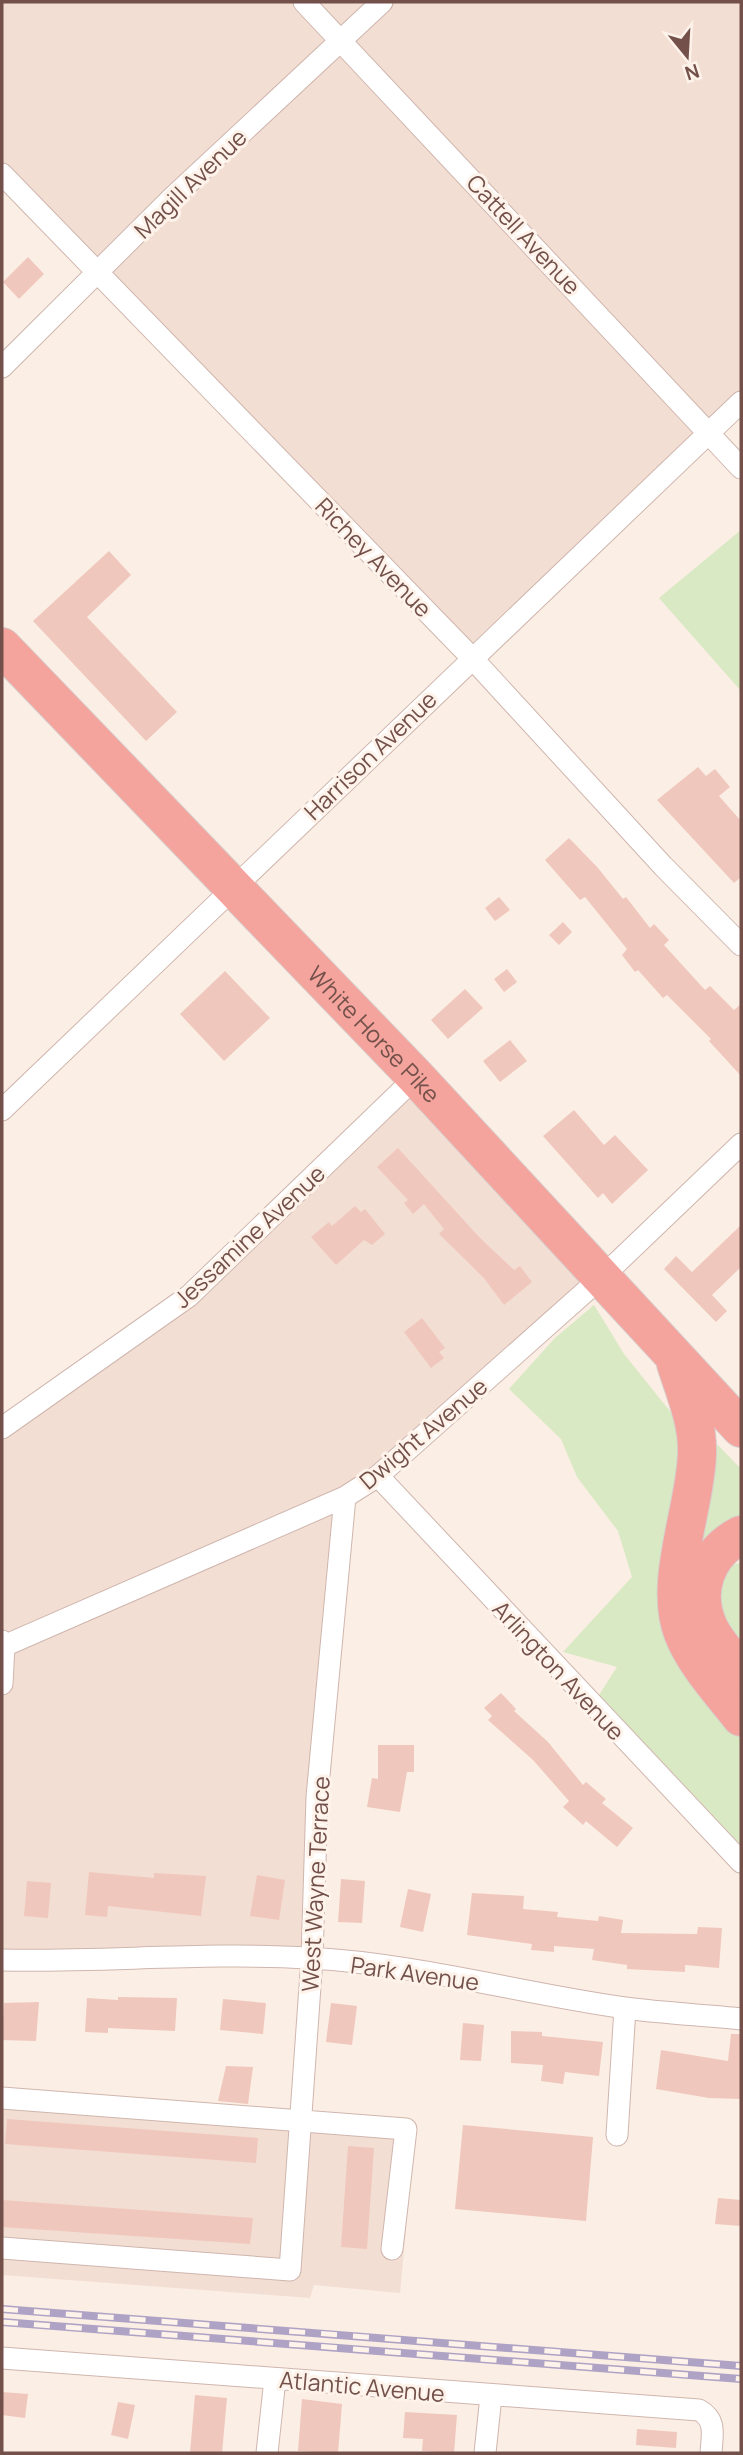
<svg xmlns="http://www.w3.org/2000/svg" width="743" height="2455" viewBox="0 0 743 2455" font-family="Manrope,sans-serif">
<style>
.residential{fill:#f3ded3}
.green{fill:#d9e9c3}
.building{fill:#f0c7bd}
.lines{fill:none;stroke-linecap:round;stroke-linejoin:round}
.street-casing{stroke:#cfb6ae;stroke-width:23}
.highway-casing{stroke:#d8cecc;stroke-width:40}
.street{stroke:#fff;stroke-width:21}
.highway{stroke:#f4a39d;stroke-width:38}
.rail-casing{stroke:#afa3c5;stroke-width:8}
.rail{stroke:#fef3ea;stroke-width:5;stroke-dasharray:16;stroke-linecap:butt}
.labels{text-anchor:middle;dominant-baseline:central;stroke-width:6;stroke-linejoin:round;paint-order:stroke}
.street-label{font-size:23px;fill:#73514a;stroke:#fef3ea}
</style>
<rect width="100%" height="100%" fill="#fbeee4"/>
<!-- residential -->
<path class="residential" d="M2,2H741V405L472,658L2,165Z
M416,1077L603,1276L345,1498L312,1958L2,1960V1428L189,1296Z
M2,2093L416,2122L400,2293L314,2285L310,2298L2,2275Z"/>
<!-- green -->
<path class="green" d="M741,530V691L659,598Z
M594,1305L624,1354L673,1415L686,1460L689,1673L741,1737V1845L599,1695L617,1667L563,1652L632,1577L618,1531L577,1477L561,1439L509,1389L555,1338Z
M711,1438L741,1469V1524L693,1559Z
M741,1562V1643L721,1616L719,1572Z"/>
<!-- building -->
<path class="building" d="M28,257L44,274L19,299L3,282Z
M109,551L131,575L87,617L177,712L146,741L33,621Z
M698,767L706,776L715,769L730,787L719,796L741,821V877L734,883L657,800Z
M569,838L598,868L623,899L626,897L650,928L654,924L669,940L664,945L705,990L710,986L734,1010L741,1004V1076L709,1041L711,1039L667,995L663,998L638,970L635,972L622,955L627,949L585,897L580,900L545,860Z
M499,897L510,910L495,921L485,908Z
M563,922L572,932L559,945L549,935Z
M507,969L517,982L504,992L494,979Z
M225,971L270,1018L224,1061L180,1014Z
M465,989L483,1008L448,1039L431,1020Z
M510,1040L527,1061L500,1082L483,1061Z
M574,1110L604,1145L615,1135L648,1170L612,1204L603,1193L598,1198L543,1136Z
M398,1148L480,1238L514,1270L520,1266L532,1282L504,1305L483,1277L439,1234L444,1229L424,1204L413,1214L404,1203L408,1200L377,1167Z
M355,1206L361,1212L365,1209L385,1234L372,1245L364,1240L336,1265L311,1237L329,1222L332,1226Z
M741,1225V1267L712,1295L727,1311L716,1322L664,1269L676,1256L692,1272Z
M422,1318L445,1348L439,1352L444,1358L431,1368L404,1332Z
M501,1693L516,1709L514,1711L548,1742L583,1785L586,1782L606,1799L602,1803L633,1828L617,1847L586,1821L583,1825L563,1807L569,1801L533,1760L488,1720L492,1716L484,1708Z
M378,1745H414V1772H407L400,1812L367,1807L372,1778L378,1779Z
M89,1872L154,1878V1873L206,1876L201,1916L108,1906L107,1917L85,1915Z
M257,1875L285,1880L279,1920L250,1916Z
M341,1879L365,1881L362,1923L338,1922Z
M27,1881L51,1883L48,1918L24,1916Z
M408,1889L431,1894L423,1932L400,1927Z
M472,1893L524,1896L523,1909L558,1912L557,1917L598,1921L599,1916L623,1920L621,1933L697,1934L698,1927L722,1928L719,1968L685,1965V1972L627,1969V1965L592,1960L594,1949L554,1946V1952L531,1950L532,1944L467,1935Z
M118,1997L177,1998L175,2031L108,2028V2033L85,2032L87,1998L118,2000Z
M223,1999L266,2003L263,2034L220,2030Z
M39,2002L36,2041L2,2040L4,2003Z
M331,2003L357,2006L352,2045L326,2042Z
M463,2023L484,2025L481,2061L460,2060Z
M511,2031L542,2032V2036L603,2042L599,2076L565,2072L563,2084L541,2081L543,2065L511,2063Z
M731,2034H741V2099L709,2098L656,2089L661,2050L728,2061Z
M226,2066L253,2067L248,2104L218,2101Z
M7,2119L258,2138L256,2163L5,2144Z
M463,2125L593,2137L586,2221L455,2209Z
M348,2146L374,2148L367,2249L341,2247Z
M718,2198L741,2200V2226L715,2224Z
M2,2200L253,2218L250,2244L2,2227Z
M2,2392L28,2394L25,2418L2,2415Z
M195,2395L227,2398L222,2453H190Z
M302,2399L342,2404L338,2453L298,2451Z
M118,2402L135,2405L128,2439L111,2435Z
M405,2412L457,2415L454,2453L422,2451L423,2439L403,2438Z
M637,2429L677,2432L676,2448L636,2445Z"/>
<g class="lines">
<defs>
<path id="street" d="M304,2L741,468
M2,174L472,658L663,866L741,945
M2,367L171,199L382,2
M2,1110L741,402
M2,1428L189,1296L416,1077
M378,1476L741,1862
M2,1641L4,1646L2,1684
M4,1646L345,1497L378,1476L603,1276L741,1144
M2,1960C105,1962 207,1952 310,1958C416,1964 520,1993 625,2008C663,2013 703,2015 741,2019
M2,2098L406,2129L392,2249
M617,2135L625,2008
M2,2248L290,2270L312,1958L317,1797L345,1497
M2,2358L699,2410C717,2420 712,2435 711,2453
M267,2453L275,2379
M485,2453L491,2396"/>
<g id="highway">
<path id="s1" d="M2,647L416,1077L741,1428"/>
<path d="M676,1364C685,1392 698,1422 697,1453C696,1507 663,1582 683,1633C695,1664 721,1691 741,1717"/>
<path d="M741,1535C706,1553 692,1591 709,1628C716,1643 731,1658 741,1672"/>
</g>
</defs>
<!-- street casing -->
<use href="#street" class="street-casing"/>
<!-- highway casing -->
<use href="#highway" class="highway-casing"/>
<!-- street -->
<use href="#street" class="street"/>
<!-- highway -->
<use href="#highway" class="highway"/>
<defs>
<path id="rail" d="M2,2309L741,2366
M2,2322L741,2379"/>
</defs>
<!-- rail casing -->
<use href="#rail" class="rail-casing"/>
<!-- rail -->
<use href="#rail" class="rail"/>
</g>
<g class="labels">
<!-- street labels -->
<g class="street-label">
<text transform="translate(190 183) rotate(-44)">Magill Avenue</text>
<text transform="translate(524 234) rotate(47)">Cattell Avenue</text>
<text transform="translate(374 557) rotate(46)">Richey Avenue</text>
<text transform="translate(370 755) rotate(-44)">Harrison Avenue</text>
<text stroke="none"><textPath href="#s1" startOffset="537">White Horse Pike</textPath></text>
<text transform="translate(249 1236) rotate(-43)">Jessamine Avenue</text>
<text transform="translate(423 1433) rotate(-40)">Dwight Avenue</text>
<text transform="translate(559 1670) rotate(47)">Arlington Avenue</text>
<text transform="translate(315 1884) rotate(-87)">West Wayne Terrace</text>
<text transform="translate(415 1973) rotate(8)">Park Avenue</text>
<text transform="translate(362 2386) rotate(5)">Atlantic Avenue</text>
</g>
</g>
<!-- border -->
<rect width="743" height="2455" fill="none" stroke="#73514a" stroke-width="7"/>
<!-- north arrow -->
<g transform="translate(687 56) rotate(162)" stroke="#fef3ea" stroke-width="5" paint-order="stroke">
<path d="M0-5L12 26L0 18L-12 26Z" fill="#73514a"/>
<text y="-10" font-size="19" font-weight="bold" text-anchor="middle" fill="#73514a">N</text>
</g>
</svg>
